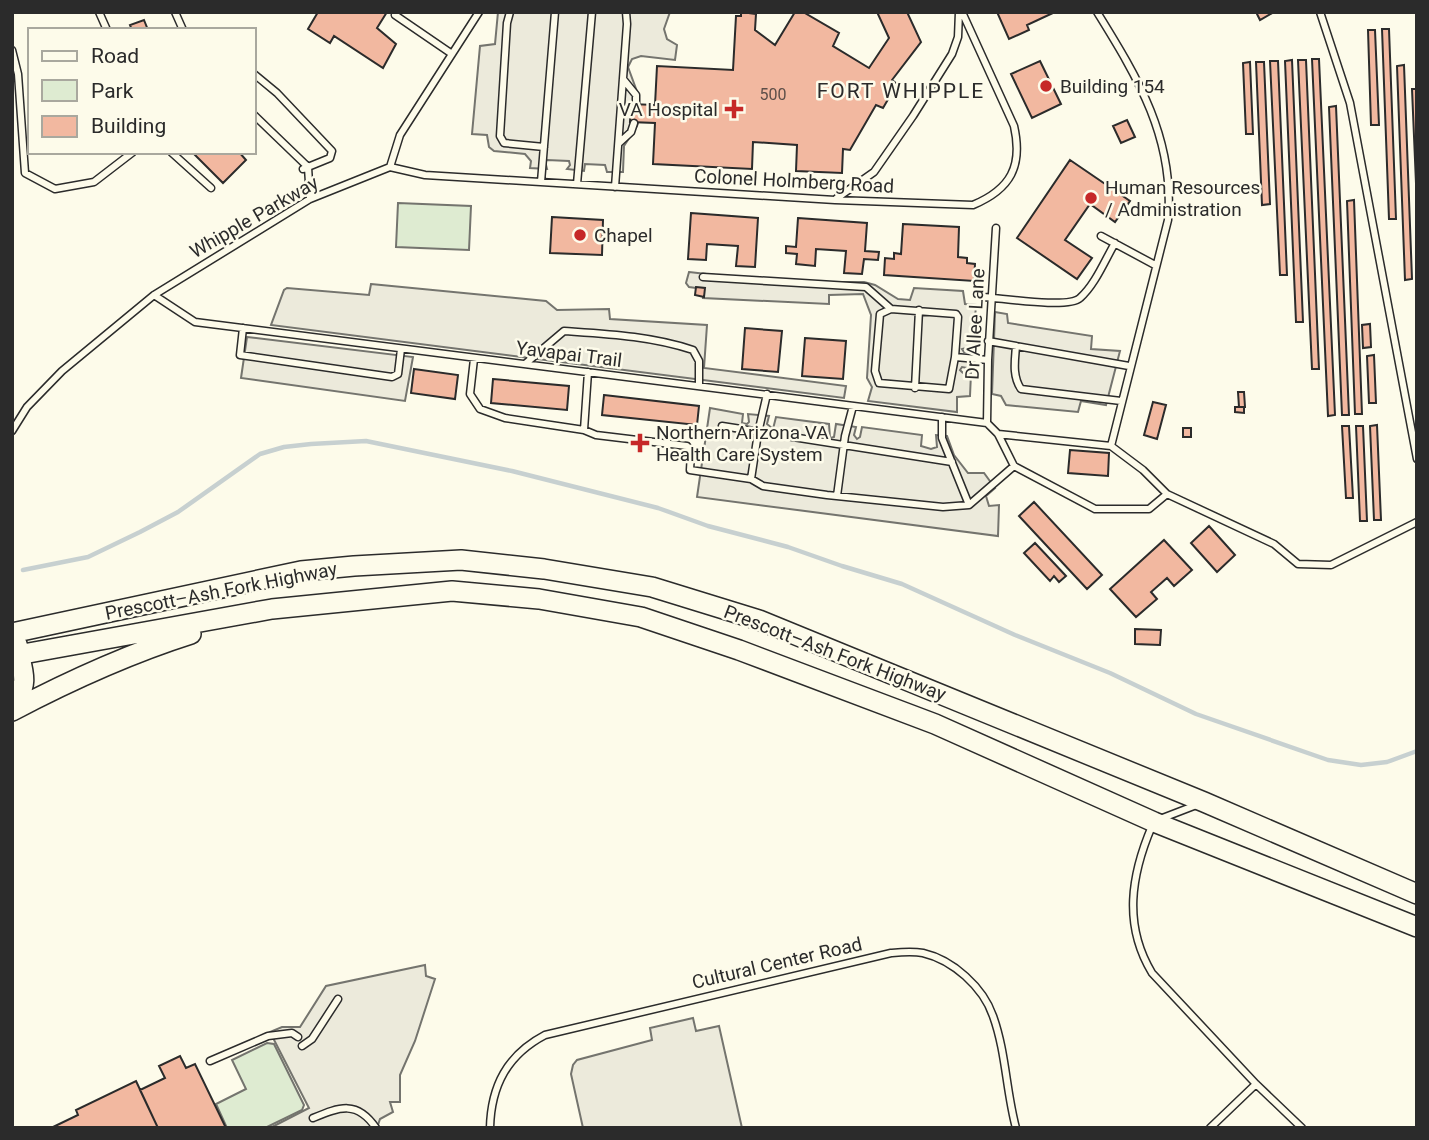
<svg xmlns="http://www.w3.org/2000/svg" width="1429" height="1140" viewBox="0 0 1429 1140" font-family="Roboto,sans-serif">
<style>
.green{fill:#deebd1;stroke:#74746e;stroke-width:2}
.parking{fill:#eceadb;stroke:#74746e;stroke-width:2}
.lines{fill:none;stroke-linecap:round;stroke-linejoin:round}
.stream{stroke:#c7d0d0;stroke-width:4.5}
.building{fill:#f2b8a0;stroke:#2b2b2b;stroke-width:2}
.lane-casing{stroke:#2b2b2b;stroke-width:9}
.primary-casing{stroke:#2b2b2b;stroke-width:22}
.lane{stroke:#fdfbea;stroke-width:6}
.primary{stroke:#fdfbea;stroke-width:19}
.poi-dot{fill:#c62828;stroke:#fdfbea;stroke-width:2.5}
.labels{text-anchor:middle;dominant-baseline:central;stroke-width:5;stroke-linejoin:round;paint-order:stroke}
.number-label{font-size:16px;fill:#5d4e48}
.poi-label{font-size:19px;fill:#2b2b2b;stroke:#fdfbea;text-anchor:start}
.street-label{font-size:19px;fill:#2b2b2b;stroke:#fdfbea}
.neighbourhood-label{font-size:21px;letter-spacing:2px;fill:#2b2b2b;stroke:#fdfbea}
</style>
<rect width="100%" height="100%" fill="#fdfbea"/>
<!-- green -->
<path class="green" d="M398,203L471,206L469,250L396,247Z
M267,1043L274,1044L304,1105L302,1110L265,1128H227L216,1104L246,1089L232,1060Z"/>
<!-- parking -->
<path class="parking" d="M498,12H670L664,29L667,39L677,45L675,60L641,56L632,59L628,67L639,97V119L637,126L624,146L623,172H607L605,165L585,164L584,171L567,169L570,165L569,161L547,160L545,161L547,169L530,168L531,161L525,154L494,151L489,147L487,135L472,134L480,46L495,44Z
M689,272L778,282H864L875,285L898,299L910,300L914,288L963,291L965,304L976,305L973,346L962,349L964,352H974L973,369L962,367L960,370L963,373H971L970,396L957,397V412L868,401L872,387L867,378L871,315L863,294L829,295V304L703,298L704,289L689,287L686,283Z
M371,284L546,301L557,310L609,309L610,319L707,325L704,368L846,386L844,398L271,325L284,290L287,288L369,295Z
M995,312L1007,314L1008,323L1092,336L1091,349L1120,351L1106,405L1081,401L1078,412L1006,405L1001,396L992,394Z
M247,337L413,357L405,401L241,378Z
M710,408L743,414L742,423L747,424L749,422L748,414L769,416L767,424L773,429L776,417L829,424L830,438L834,437L836,424L856,427L854,435L857,439L860,437L862,427L922,435L921,446L931,449L937,447L936,435L947,436L954,455L968,473H984L995,488L986,496L989,506L999,505L998,536L697,497Z
M425,965L426,976L435,979L415,1041L400,1075V1102H390L393,1112L380,1119L377,1128H270L309,1108L270,1032L282,1027H300L326,986Z
M693,1018L696,1031L719,1026L742,1128H583L571,1074L573,1065L577,1060L652,1040L650,1028Z"/>
<g class="lines">
<!-- stream -->
<path class="stream" d="M23,570L88,557L140,532L178,512L260,454L284,447L311,444L366,441L512,471L658,508L708,526L788,547L842,566L902,584L1015,635L1110,673L1196,714L1328,760L1361,765L1387,762L1417,751"/>
</g>
<!-- building -->
<path class="building" d="M387,12L377,28L396,44L383,68L334,36L330,43L308,29L318,12Z
M741,12L756,14L755,30L775,45L795,12H803L839,33L833,46L869,68L889,38L877,12H907L921,42L892,80L897,84L883,108L876,105L850,150L843,149L842,173L796,171L797,145L753,142L752,169L653,164L655,123L630,122L631,104L655,105L657,66L733,70L736,16H741Z
M997,12H1055L1027,25L1029,30L1009,39Z
M1256,12H1274L1260,20Z
M144,20L148,30H132L130,25Z
M1382,29H1389L1396,219H1389Z
M1368,30H1375L1379,125H1371Z
M1312,59H1319L1335,415L1328,416Z
M1292,60L1303,322H1296L1285,61Z
M1298,60H1306L1319,369H1312Z
M1040,61L1061,104L1032,118L1011,74Z
M1270,61H1278L1287,275H1280Z
M1250,62L1253,134H1246L1243,63Z
M1256,62H1264L1270,204L1262,205Z
M1404,65L1412,279L1405,280L1397,66Z
M1412,89H1417V207Z
M1336,106L1349,415H1342L1329,107Z
M1127,120L1135,137L1121,143L1113,126Z
M192,152H239L246,160L223,183Z
M1070,160L1130,201L1115,222L1090,204L1065,240L1092,258L1077,279L1017,238Z
M1354,200L1362,414H1355L1347,201Z
M691,213L758,218L755,267L736,266L738,246L707,244L706,260L688,259Z
M552,217L603,220L602,255L550,253Z
M798,218L867,223L865,251L879,252L878,260L864,259L862,274L844,273L846,251L816,249L815,266L796,264L797,254L786,253V246L796,247Z
M903,224L959,227L958,257L967,258V263L975,264L974,281L884,275L885,258L894,259V253L901,254Z
M696,287L705,288L704,297L695,295Z
M1370,324L1371,347L1363,348L1362,325Z
M745,328L782,331L778,372L742,369Z
M805,338L846,341L843,379L802,376Z
M1374,355L1376,403H1369L1367,356Z
M414,369L458,375L455,399L411,393Z
M493,379L569,386L567,410L491,403Z
M1238,392H1244L1245,407H1239Z
M604,395L699,406L697,425L602,415Z
M1153,402L1166,405L1157,439L1144,435Z
M1235,407H1244V413L1235,412Z
M1377,425L1381,520H1374L1370,426Z
M1342,426H1349L1353,498H1346Z
M1356,426H1363L1367,521H1360Z
M1183,428H1191V437H1183Z
M1070,450L1109,453L1108,476L1068,473Z
M1034,502L1102,575L1087,589L1019,516Z
M1209,526L1235,555L1217,572L1191,543Z
M1164,540L1192,570L1174,586L1167,578L1151,592L1157,599L1136,617L1110,589Z
M1035,543L1066,576L1059,582L1054,576L1050,581L1024,553Z
M1135,629L1161,630L1160,645L1135,644Z
M180,1056L186,1068L195,1064L226,1128H158L140,1090L165,1078L159,1066Z
M136,1081L158,1128H51L78,1115L76,1110Z"/>
<g class="lines">
<defs>
<path id="lane" d="M99,12L107,30
M175,12L183,30
M510,12L507,23L500,136L504,143L544,147
M1320,12L1350,103L1417,459
M395,15L452,54
M12,50L18,74L25,173L55,189L94,182L133,152
M254,74L277,93L332,151L330,158L303,169
M623,79L636,95V104
M254,115L308,167L310,199
M619,143L631,132L634,123
M171,152L211,188
M390,167L425,175L835,200L973,205C1011,189 1023,166 1014,126L962,12
M390,167L400,135L479,12
M541,182L555,12
M577,184L592,12
M615,187L627,24L626,12
M837,198L874,172L913,116L952,54L958,37L959,12
M1101,236L1155,265
M703,277L866,287L891,309
M154,295L195,322L987,423
M983,297C1002,298 1068,309 1080,298C1095,285 1105,260 1115,243
M243,328L240,355L392,377L398,374L401,349
M988,341L1129,366
M1016,346C1015,360 1012,376 1021,389L1121,401
M955,357L949,389L879,383L875,371L880,314L891,309L956,314L958,317L955,357L988,360
M474,359L470,394L480,409L505,418L584,430
M525,364L564,331C607,334 651,336 693,350L699,361V386
M588,372L584,430L596,435L687,446L691,452L690,470L751,479
M915,388L919,310
M767,394L758,433L751,479L763,486L827,495L943,507L969,505L1014,466
M942,417V438L969,505
M987,423L998,434L1014,466L1095,509H1149L1167,494L1143,470L1111,446L1168,220C1175,139 1138,78 1097,12
M987,423L988,360L996,228
M722,426L952,462
M12,431L27,407L62,371L154,295L310,199L390,167
M998,434L1111,446
M1167,494L1274,544L1298,564L1331,565L1417,522
M837,496L845,436L853,406
M1160,819L1199,804
M1152,826C1131,875 1123,925 1152,973L1256,1084L1302,1128
M302,1046L312,1039L338,999
M210,1061L268,1036L292,1033L298,1037
M313,1118C340,1107 357,1100 376,1128
M490,1128C491,1086 507,1055 545,1035L891,953C902,952 912,951 923,953C953,960 983,987 993,1016C1006,1052 1006,1091 1016,1128
M1210,1128L1256,1084"/>
<path id="primary" d="M12,633L301,571L354,566L461,560L544,569L652,587L759,620L1204,802L1417,894
M12,656L272,609L452,591L539,599L641,617L739,650L935,724L1154,822L1417,927
M12,700C33,688 20,663 17,644
M12,711C71,680 128,654 191,634"/>
</defs>
<!-- lane casing -->
<use href="#lane" class="lane-casing"/>
<!-- primary casing -->
<use href="#primary" class="primary-casing"/>
<!-- lane -->
<use href="#lane" class="lane"/>
<!-- primary -->
<use href="#primary" class="primary"/>
</g>
<!-- markers -->
<g class="poi-dot">
<circle cx="1046" cy="86" r="7"/>
<path d="M730.5 98.5h7v7h7v7h-7v7h-7v-7h-7v-7h7z"/>
<circle cx="1091" cy="198" r="7"/>
<circle cx="580" cy="235" r="7"/>
<path d="M636.5 432.5h7v7h7v7h-7v7h-7v-7h-7v-7h7z"/>
</g>
<g class="labels">
<!-- number labels -->
<g class="number-label">
<text x="773" y="94">500</text>
</g>
<!-- poi labels -->
<g class="poi-label">
<text x="1060" y="86">Building 154</text>
<text x="718" y="109" text-anchor="end">VA Hospital</text>
<text x="1105" y="187">Human Resources<tspan x="1105" dy="22">/ Administration</tspan></text>
<text x="594" y="235">Chapel</text>
<text x="656" y="432">Northern Arizona VA<tspan x="656" dy="22">Health Care System</tspan></text>
</g>
<!-- street labels -->
<g class="street-label">
<text transform="translate(794 181) rotate(3)">Colonel Holmberg Road</text>
<text transform="translate(254 217) rotate(-30)">Whipple Parkway</text>
<text transform="translate(975 324) rotate(-87)">Dr Allee Lane</text>
<text transform="translate(569 354) rotate(7)">Yavapai Trail</text>
<text transform="translate(221 591) rotate(-11)">Prescott–Ash Fork Highway</text>
<text transform="translate(835 653) rotate(21)">Prescott–Ash Fork Highway</text>
<text transform="translate(777 963) rotate(-13)">Cultural Center Road</text>
</g>
<!-- neighbourhood labels -->
<g class="neighbourhood-label">
<text x="901" y="91">FORT WHIPPLE</text>
</g>
</g>
<!-- border -->
<rect width="1429" height="1140" fill="none" stroke="#2b2b2b" stroke-width="28"/>
<!-- legend -->
<rect x="28" y="28" width="228" height="126" fill="#fdfbea" stroke="#a9a89e" stroke-width="2"/>
<rect x="42" y="51" width="35" height="10" fill="#fdfbea" stroke="#a9a89e" stroke-width="2"/>
<text x="91" y="63" font-size="21" fill="#2b2b2b">Road</text>
<rect x="42" y="80" width="35" height="21" fill="#deebd1" stroke="#a9a89e" stroke-width="2"/>
<text x="91" y="98" font-size="21" fill="#2b2b2b">Park</text>
<rect x="42" y="116" width="35" height="21" fill="#f2b8a0" stroke="#a9a89e" stroke-width="2"/>
<text x="91" y="133" font-size="21" fill="#2b2b2b">Building</text>
</svg>
